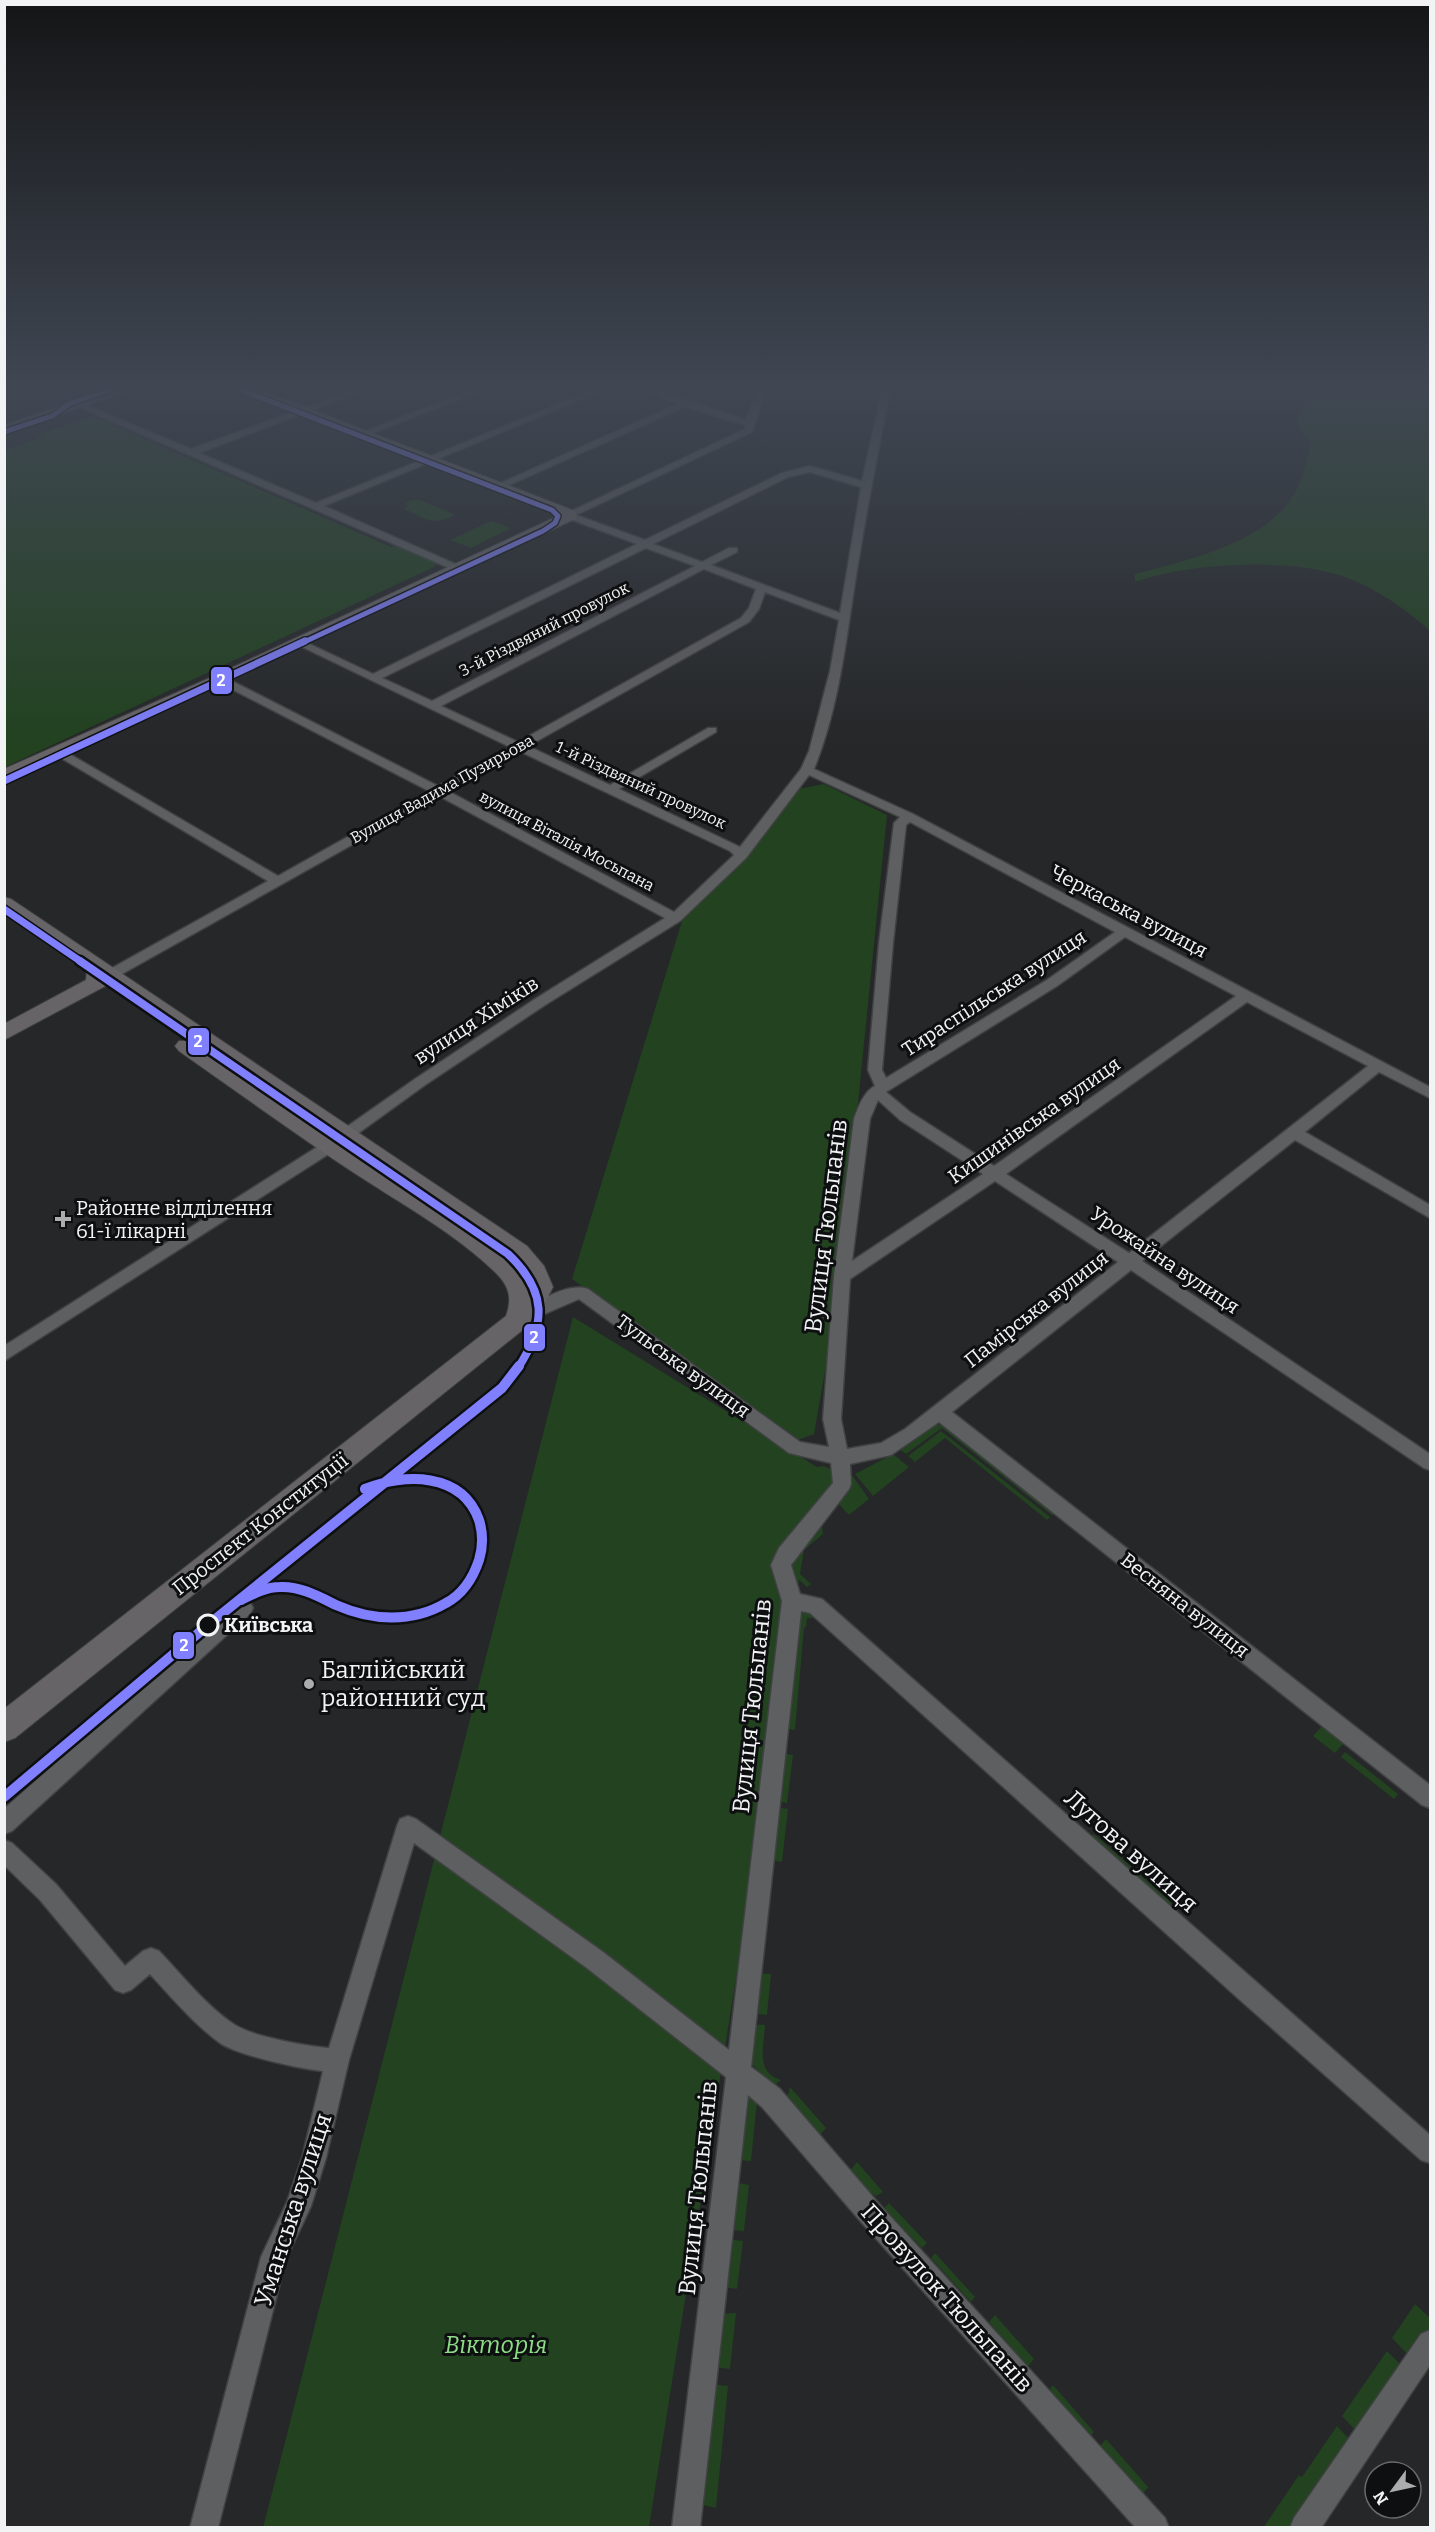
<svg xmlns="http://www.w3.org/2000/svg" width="1435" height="2532" viewBox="0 0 1435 2532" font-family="Bitter,serif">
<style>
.green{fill:#224220}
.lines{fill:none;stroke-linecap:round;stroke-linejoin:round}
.street-casing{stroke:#404142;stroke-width:3}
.secondary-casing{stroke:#404142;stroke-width:2}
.street{fill:#5e5f60;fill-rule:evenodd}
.secondary{fill:#676468;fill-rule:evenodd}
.tram-1-far3-casing{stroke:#0e0f10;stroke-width:8}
.tram-1-far2-casing{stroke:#0e0f10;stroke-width:10}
.tram-1-far1-casing{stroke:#0e0f10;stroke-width:13}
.tram-1-casing{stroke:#0e0f10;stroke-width:15}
.tram-1-far3{stroke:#8080ff;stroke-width:5}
.tram-1-far2{stroke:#8080ff;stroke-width:7}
.tram-1-far1{stroke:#8080ff;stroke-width:8}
.tram-1{stroke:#8080ff;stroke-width:10}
.poi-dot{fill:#aaacad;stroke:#0e0f10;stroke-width:2}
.stop-dot{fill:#0e0f10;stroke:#f1f3f4;stroke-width:3}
.labels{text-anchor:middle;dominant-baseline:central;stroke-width:6;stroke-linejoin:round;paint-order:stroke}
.far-street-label{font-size:16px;fill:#f1f3f4;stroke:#0e0f10}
.street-label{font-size:20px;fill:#f1f3f4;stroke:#0e0f10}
.poi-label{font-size:20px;fill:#f1f3f4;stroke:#0e0f10;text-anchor:start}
.stop-label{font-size:20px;font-weight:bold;fill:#f1f3f4;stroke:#0e0f10;text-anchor:start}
.near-street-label{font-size:24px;fill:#f1f3f4;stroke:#0e0f10}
.near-poi-label{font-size:24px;fill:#f1f3f4;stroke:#0e0f10;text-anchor:start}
.near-park-label{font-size:24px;font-style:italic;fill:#8cdd85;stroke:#0e0f10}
.line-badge{stroke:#0e0f10;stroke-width:2}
.badge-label{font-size:16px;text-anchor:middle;font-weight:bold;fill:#fff}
</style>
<rect width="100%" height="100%" fill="#252728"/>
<!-- green -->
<path class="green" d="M1321,390H1430V631C1405,608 1370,584 1336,574C1281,558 1189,563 1135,582V574C1184,561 1261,544 1291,499C1303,483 1306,462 1311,443L1300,427L1298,417L1303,408Z
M92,416L391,547L398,545L436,564L434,567L5,767L4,451L41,438L36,436Z
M412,500H420L455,515C431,527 425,518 403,508L408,507L405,503Z
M491,521L511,528L471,548L450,540Z
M824,784L887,815L839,1292L814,1434L798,1440L641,1331L572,1279L683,918L729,875L798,789Z
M573,1317L817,1467L824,1466L836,1472L838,1481L821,1518L823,1534L804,1550L800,1574L811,1584L807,1587L799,1580L649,2527L263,2528Z
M942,1424L1057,1511L1052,1515L942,1428L906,1454L901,1450L933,1426Z
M941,1431L1050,1517L1047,1520L945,1438L915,1462L908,1456Z
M893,1454L909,1467L873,1496L855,1474Z
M852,1475L869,1499L849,1515L835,1500Z
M804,1610L816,1613L876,1667L872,1670L816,1618H807L806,1627L804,1628L795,1730L783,1728L798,1612Z
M1323,1725L1345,1742L1335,1753L1313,1736Z
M1345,1752L1398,1794L1394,1799L1341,1757Z
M781,1753L793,1755L787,1803L775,1801Z
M774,1807L788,1809L782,1862L768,1860Z
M1094,1834L1172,1903L1168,1906L1089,1838Z
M755,1973L771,1974L767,2015L751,2013Z
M750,2024L765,2025C764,2047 755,2072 781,2080L776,2084L770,2083L747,2059Z
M746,2086L757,2101L751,2161L737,2160Z
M790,2087L826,2128L817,2138L787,2099Z
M857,2162L883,2192L876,2196L868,2191L850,2171Z
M734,2182L749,2185L744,2231L731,2230Z
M889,2203L927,2243L922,2248L884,2208Z
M728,2239L743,2241L737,2289L723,2287Z
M935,2253L975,2297L971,2302L931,2258Z
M1415,2304L1430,2318V2328L1410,2357L1392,2338Z
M736,2313L730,2369L714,2367L719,2314Z
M995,2315L1034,2359L1028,2366L989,2322Z
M1387,2351L1402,2366L1356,2431L1342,2416Z
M710,2384L728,2386L716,2508L698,2504Z
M1053,2385L1094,2432L1090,2437L1049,2390Z
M1337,2426L1350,2440L1293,2527L1263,2528L1299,2475L1302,2477Z
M1106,2439L1148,2487L1140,2498L1099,2447Z"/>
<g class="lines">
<defs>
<path id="street" d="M353,390H365L199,453L316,503L593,390H604L324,506L460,566V570L456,571L72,404L79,402L191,449Z
M472,390H484L365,436L358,434Z
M644,390H656L746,420L758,390H766L752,432L576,515L645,540L782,473L810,466L862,481L882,390H890C878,452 866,513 856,576C846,640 839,708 814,769L913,814L1430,1087V1098L1379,1072L1305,1132L1430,1205V1218L1295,1140L1142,1261L1430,1454V1470L1424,1468L1131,1270L952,1412L1430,1785V1808L1422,1805L939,1422L891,1455L850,1464L851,1484L849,1489L791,1565L800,1594L822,1599L1430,2135V2163L1421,2160L1240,2000L810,1613L801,1611L751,2067L780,2089L880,2205L1165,2518L1169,2528H1136L862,2223L762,2107L748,2095L700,2528H672L726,2077L587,1968L414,1843L349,2060L326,2158L311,2206L286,2259L218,2528H190L261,2257L287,2202L302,2158L323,2071C301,2069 237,2055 220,2043C194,2024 172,1998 150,1974L131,1990L123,1993L115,1990L40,1900L4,1865V1840L12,1843L56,1884L125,1966L143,1951L151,1948L159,1951C183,1976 206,2006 235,2025C254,2037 306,2046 329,2048L397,1826L400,1819L408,1816L416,1819L603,1952L729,2050L782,1601L771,1565L779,1548L833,1483L831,1463L789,1453L579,1299L524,1323L518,1322L516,1317L518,1312C537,1303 566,1282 588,1289L800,1442L829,1447L823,1419L834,1276L854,1119C858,1108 864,1091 875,1086L868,1070L879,943L894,823L900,817L809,775L746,858L680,921L545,1005L425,1085L335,1150L4,1361V1346L325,1142L415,1079L535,999L665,918L439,796L113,979H103L101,976L103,973L268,881L51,752L53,749H61L278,876L429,791L216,681V677H224L438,786L510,747L292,642L297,639L301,640L373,674L637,544L567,518L565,514L745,429V425L685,407L500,489L492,487L677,404ZM810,472L861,487L840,613L711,565L737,552V548H729L702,562L653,544L788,477ZM646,548L695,566L432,701L382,678ZM704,569L756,589L749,608L741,618L518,742L441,706ZM765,592L839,620L830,671L809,751L801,769L740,847L619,789L716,732V728H708L610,785L528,746L749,622L759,609ZM519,751L730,851L734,855L674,912L448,791ZM910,822L1115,932L1047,980L886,1078L882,1070L893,943L906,825ZM1125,937L1236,996L994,1166L910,1112L886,1092L1057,986ZM1247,1002L1368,1066L1129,1253L1006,1174ZM878,1100L900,1120L983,1174L852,1261L870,1119ZM995,1181L1118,1262L905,1429L881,1443L847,1449L841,1419L850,1279Z
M243,1599L250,1602L253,1608L250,1614L12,1831L4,1834V1809L236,1602Z
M1430,2330V2365L1321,2528H1290L1294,2518L1421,2334Z"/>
<path id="secondary" d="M107,390H125L123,393L4,433V425Z
M244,390H261L575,511L577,516L575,519L226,682L4,781V769L214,676L560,515L246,393Z
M4,897L11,899L527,1246L544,1266L553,1287L542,1308L525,1328L15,1738L4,1742V1709L506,1316C512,1300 510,1287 497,1274C459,1236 405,1206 359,1176C298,1136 239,1093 179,1051L175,1046L179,1041H192L109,984L4,1040V1024L86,980L87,969L4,912Z"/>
</defs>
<!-- street casing -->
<use href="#street" class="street-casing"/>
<!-- secondary casing -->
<use href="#secondary" class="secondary-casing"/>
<!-- street -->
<use href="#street" class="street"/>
<!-- secondary -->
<use href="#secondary" class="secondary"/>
<defs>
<path id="tram-1-far3" d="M241,390L552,510L558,516L555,523L543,531L302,643
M4,432L52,416L69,404L109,390"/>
<path id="tram-1-far2" d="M4,781L305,641
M4,909L83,963"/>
<path id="tram-1-far1" d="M80,961L508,1254C547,1291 547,1323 518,1368"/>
<path id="tram-1" d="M241,1600C253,1594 266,1587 280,1587C300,1586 318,1596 336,1605C372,1621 412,1623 446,1603C463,1594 473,1578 479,1560C483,1547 483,1533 479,1520C462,1472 404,1473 365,1489
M4,1797L208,1625L502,1388L519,1366"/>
</defs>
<!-- tram-1-far3 casing -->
<use href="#tram-1-far3" class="tram-1-far3-casing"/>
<!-- tram-1-far2 casing -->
<use href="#tram-1-far2" class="tram-1-far2-casing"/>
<!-- tram-1-far1 casing -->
<use href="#tram-1-far1" class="tram-1-far1-casing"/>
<!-- tram-1 casing -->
<use href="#tram-1" class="tram-1-casing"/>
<!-- tram-1-far3 -->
<use href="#tram-1-far3" class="tram-1-far3"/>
<!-- tram-1-far2 -->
<use href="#tram-1-far2" class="tram-1-far2"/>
<!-- tram-1-far1 -->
<use href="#tram-1-far1" class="tram-1-far1"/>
<!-- tram-1 -->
<use href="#tram-1" class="tram-1"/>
</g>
<!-- sky -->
<linearGradient id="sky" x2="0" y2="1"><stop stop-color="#141516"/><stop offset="0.52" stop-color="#404753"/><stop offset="1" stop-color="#404753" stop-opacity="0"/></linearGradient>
<rect width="1435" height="744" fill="url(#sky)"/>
<!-- markers -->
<g class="poi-dot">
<path d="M60 1210h6v6h6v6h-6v6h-6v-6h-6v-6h6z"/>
<circle cx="309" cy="1684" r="6"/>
</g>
<circle class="stop-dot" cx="208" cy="1625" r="10"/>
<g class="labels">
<!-- far-street labels -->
<g class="far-street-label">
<text transform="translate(544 629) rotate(-27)">3-й Різдвяний провулок</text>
<text transform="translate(641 785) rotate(25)">1-й Різдвяний провулок</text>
<text transform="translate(442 789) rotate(-29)">Вулиця Вадима Пузирьова</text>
<text transform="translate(567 841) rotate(28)">вулиця Віталія Мосьпана</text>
</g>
<!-- street labels -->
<g class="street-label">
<text transform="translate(1129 911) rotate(28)">Черкаська вулиця</text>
<text transform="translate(994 993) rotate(-33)">Тираспільська вулиця</text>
<text transform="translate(476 1020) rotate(-33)">вулиця Хіміків</text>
<text transform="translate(1034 1120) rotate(-35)">Кишинівська вулиця</text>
<text transform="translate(1165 1260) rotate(34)">Урожайна вулиця</text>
<text transform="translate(1036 1309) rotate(-38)">Памірська вулиця</text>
<text transform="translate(683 1366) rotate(36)">Тульська вулиця</text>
<text transform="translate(260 1524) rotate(-38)">Проспект Конституції</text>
<text transform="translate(1185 1605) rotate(38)">Весняна вулиця</text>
</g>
<!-- poi labels -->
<g class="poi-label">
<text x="76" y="1208">Районне відділення<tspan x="76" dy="23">61-ї лікарні</tspan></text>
</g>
<!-- stop labels -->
<g class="stop-label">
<text x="224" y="1625">Київська</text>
</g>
<!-- near-street labels -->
<g class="near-street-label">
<text transform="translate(826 1226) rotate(-83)">Вулиця Тюльпанів</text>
<text transform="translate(752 1706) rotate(-84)">Вулиця Тюльпанів</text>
<text transform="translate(1131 1851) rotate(42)">Лугова вулиця</text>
<text transform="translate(698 2188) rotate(-84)">Вулиця Тюльпанів</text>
<text transform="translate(293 2210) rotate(-72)">Уманська вулиця</text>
<text transform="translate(947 2298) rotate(48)">Провулок Тюльпанів</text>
</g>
<!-- near-poi labels -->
<g class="near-poi-label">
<text x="321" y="1670">Баглійський<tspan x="321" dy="28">районний суд</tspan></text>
</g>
<!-- near-park labels -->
<g class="near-park-label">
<text x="496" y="2345">Вікторія</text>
</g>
</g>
<g class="line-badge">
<rect x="210" y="666" width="23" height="29" rx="6" fill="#8080ff"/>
<rect x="187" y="1027" width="23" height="29" rx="6" fill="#8080ff"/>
<rect x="523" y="1323" width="23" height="29" rx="6" fill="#8080ff"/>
<rect x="172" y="1631" width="23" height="29" rx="6" fill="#8080ff"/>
</g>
<g class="badge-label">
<text x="221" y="686">2</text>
<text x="198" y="1047">2</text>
<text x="534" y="1343">2</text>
<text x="184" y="1651">2</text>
</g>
<!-- border -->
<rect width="1435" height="2532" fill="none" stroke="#f1f3f4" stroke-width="12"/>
<!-- north arrow -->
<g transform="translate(1393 2490) rotate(237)"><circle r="28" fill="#0e0f10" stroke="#696a6b" stroke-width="1.5"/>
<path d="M0-4.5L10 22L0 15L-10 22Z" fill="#aaacad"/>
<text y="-9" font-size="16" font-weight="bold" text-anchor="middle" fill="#f1f3f4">N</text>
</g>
</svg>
